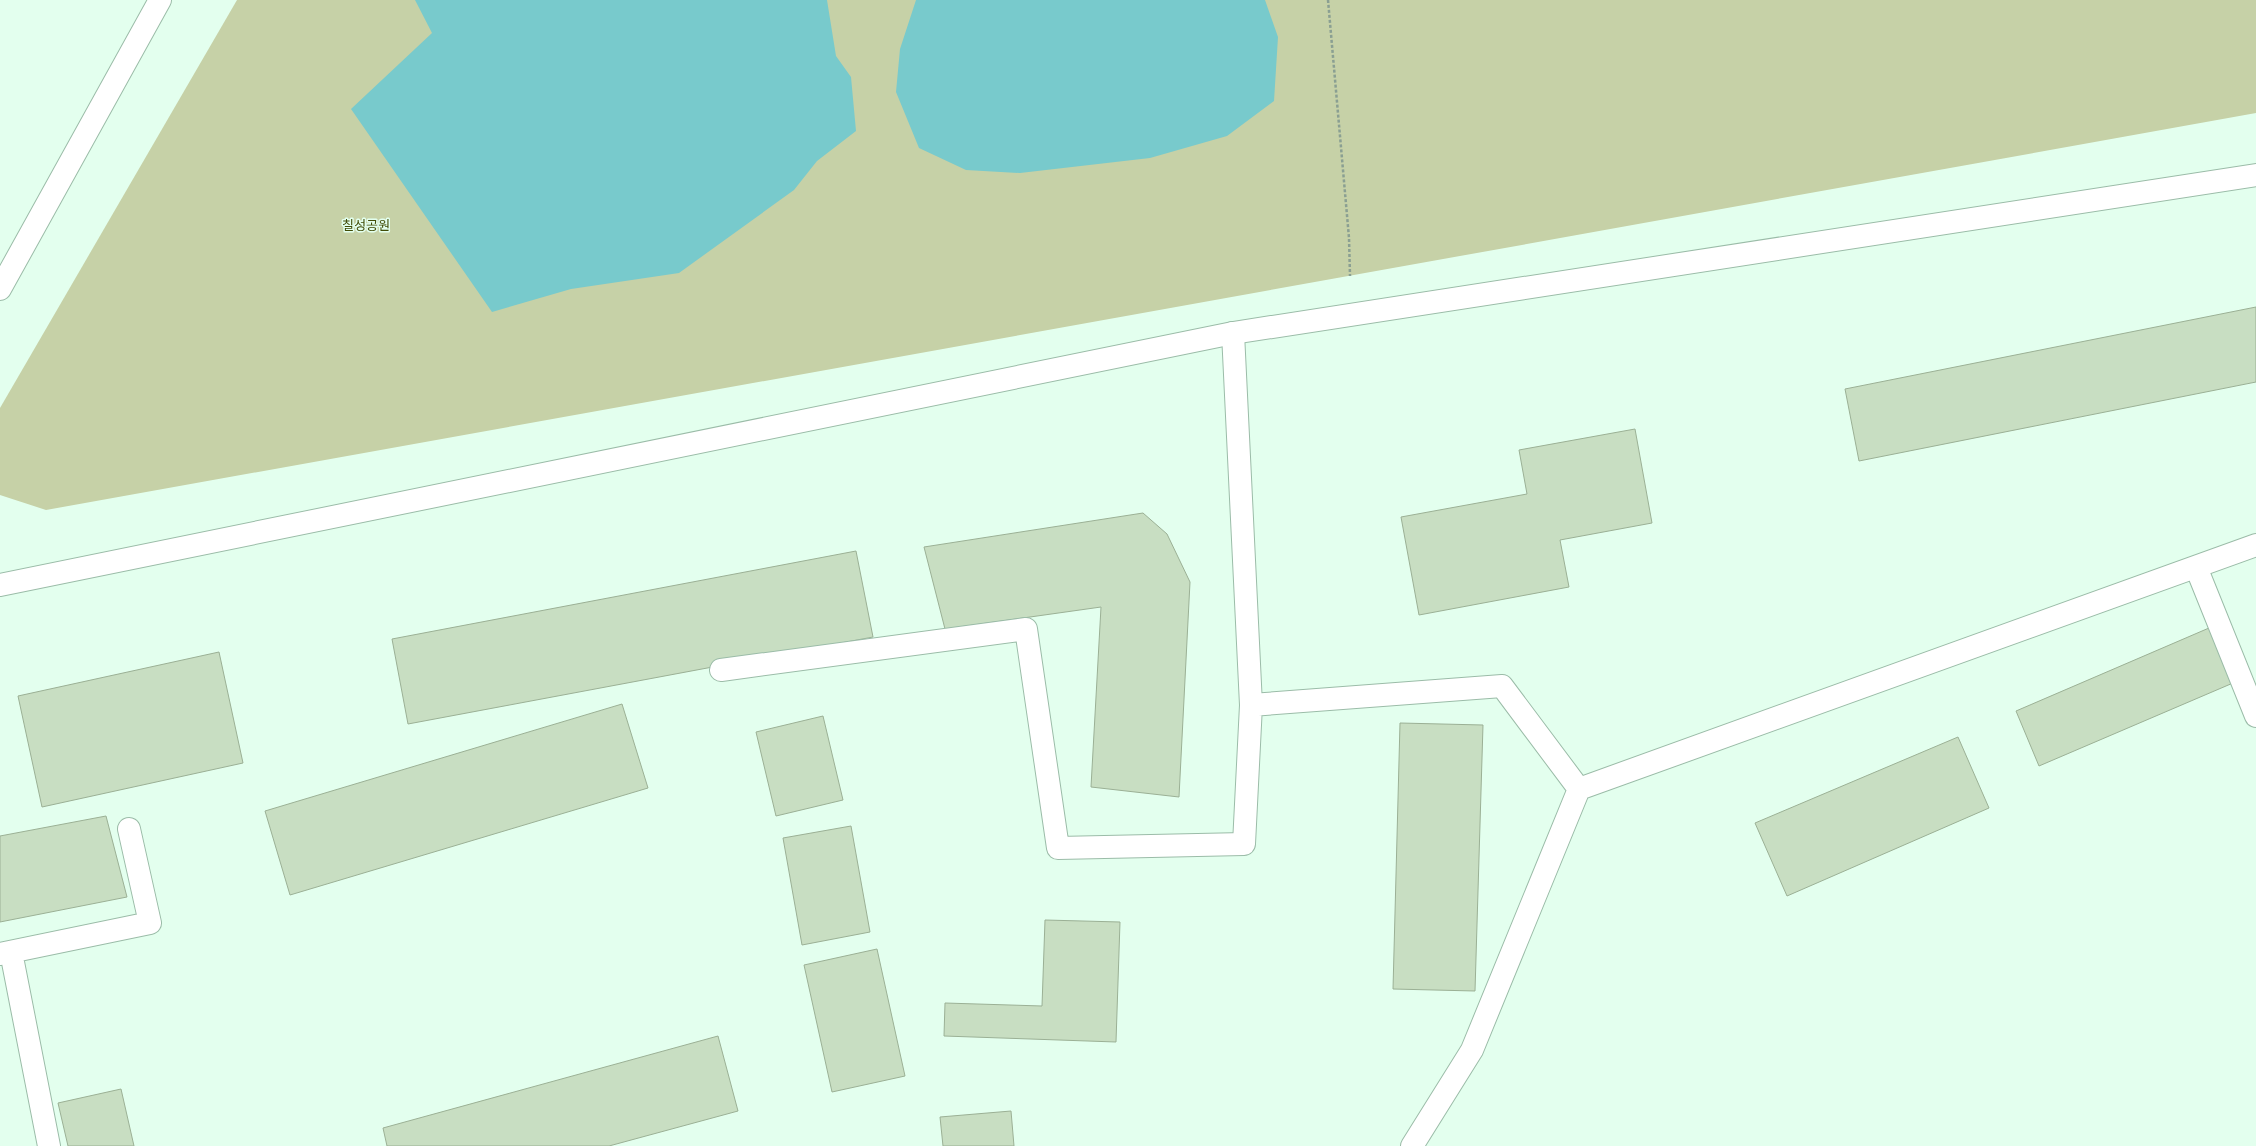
<svg xmlns="http://www.w3.org/2000/svg" width="2256" height="1146" viewBox="0 0 2256 1146" font-family="Cabin,'Noto Sans KR',sans-serif">
<style>
.green{fill:#c6d1a7}
.water{fill:#78cacc}
.building{fill:#c8dec2;stroke:#9bb095}
.lines{fill:none;stroke-linecap:round;stroke-linejoin:round}
.minor-casing{stroke:#9bbca8;stroke-width:24}
.tertiary-casing{stroke:#9bbca8;stroke-width:24}
.primary-casing{stroke:#9bbca8;stroke-width:24}
.path{stroke:#8a9f92;stroke-width:2.5;stroke-dasharray:3 2;stroke-linecap:butt}
.minor{stroke:#fff;stroke-width:22}
.tertiary{stroke:#fff;stroke-width:22}
.primary{stroke:#fff;stroke-width:22}
.labels{text-anchor:middle;dominant-baseline:central;stroke-width:3;stroke-linejoin:round;paint-order:stroke}
.park-label{font-size:13px;fill:#404c06;stroke:#e3ffee}
</style>
<rect width="100%" height="100%" fill="#e3ffee"/>
<!-- green -->
<path class="green" d="M237,0H2256V113L46,510L0,495V408Z"/>
<!-- water -->
<path class="water" d="M415,0H827L836,56L851,77L856,131L817,161L794,190L679,273L571,289L492,312L351,109L432,33Z
M916,0H1265L1278,37L1274,101L1227,136L1150,158L1020,173L966,170L919,148L896,92L900,49Z"/>
<!-- building -->
<path class="building" d="M2256,307V382L1859,461L1845,389Z
M1635,429L1652,523L1560,540L1569,587L1419,615L1401,517L1527,494L1519,450Z
M1143,513L1167,534L1190,582L1179,797L1091,787L1101,607L945,629L924,547Z
M856,551L873,637L408,724L392,639Z
M2209,628L2233,683L2039,766L2016,711Z
M219,652L243,763L42,807L18,696Z
M622,704L648,788L290,895L265,811Z
M823,716L843,800L776,816L756,732Z
M1400,723L1483,725L1475,991L1393,989Z
M1958,737L1989,808L1787,896L1755,823Z
M106,816L127,897L0,922V836Z
M851,826L870,932L802,945L783,838Z
M1045,920L1120,922L1116,1042L944,1036L945,1003L1042,1006Z
M877,949L905,1076L832,1092L804,965Z
M718,1036L738,1111L609,1146H387L383,1128Z
M121,1089L134,1146H68L58,1103Z
M1011,1111L1014,1146H943L940,1117Z"/>
<g class="lines">
<defs>
<path id="minor" d="M2196,567L2256,716
M721,670L1026,629L1058,848L1244,844L1251,705L1233,333
M1251,705L1502,686L1579,789L2256,545
M11,952L49,1146
M0,954L150,923L129,829
M1412,1146L1472,1050L1579,789"/>
<path id="tertiary" d="M0,585L1233,333L2256,175"/>
<path id="primary" d="M0,289L160,0"/>
</defs>
<!-- minor casing -->
<use href="#minor" class="minor-casing"/>
<!-- tertiary casing -->
<use href="#tertiary" class="tertiary-casing"/>
<!-- primary casing -->
<use href="#primary" class="primary-casing"/>
<!-- path -->
<path class="path" d="M1328,0L1349,238L1350,276"/>
<!-- minor -->
<use href="#minor" class="minor"/>
<!-- tertiary -->
<use href="#tertiary" class="tertiary"/>
<!-- primary -->
<use href="#primary" class="primary"/>
</g>
<g class="labels">
<!-- park labels -->
<g class="park-label">
<text x="366" y="225">칠성공원</text>
</g>
</g>
</svg>
